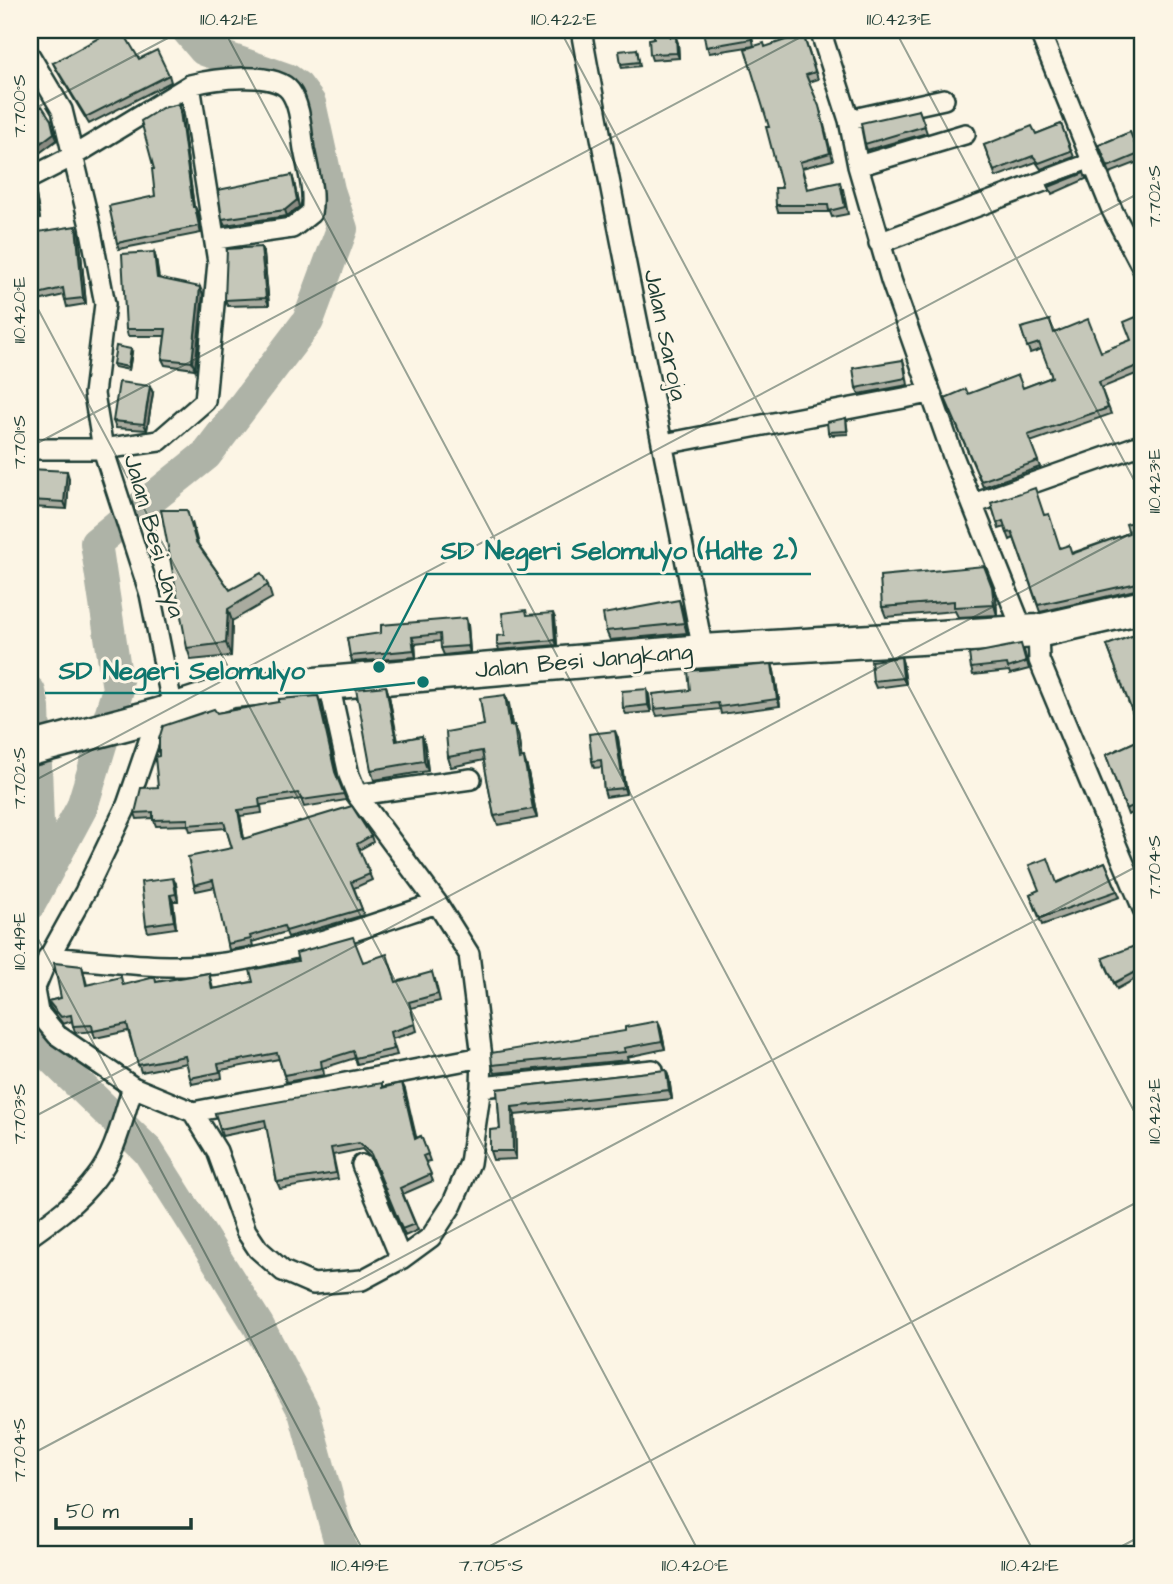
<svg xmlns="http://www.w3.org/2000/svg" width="1173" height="1584" viewBox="0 0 1173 1584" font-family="'Architects Daughter',sans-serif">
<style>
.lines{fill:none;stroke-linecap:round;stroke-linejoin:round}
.river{stroke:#aeb3a7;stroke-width:32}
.street-casing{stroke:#1f3d34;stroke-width:24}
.primary-casing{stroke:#1f3d34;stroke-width:37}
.street{stroke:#fcf5e5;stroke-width:19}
.primary{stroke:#fcf5e5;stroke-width:32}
.wall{fill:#a9ab9f;stroke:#1f3d34;stroke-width:2}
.shaded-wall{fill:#8a8b82;stroke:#1f3d34;stroke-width:2}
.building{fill:#c5c7b9;stroke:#1f3d34;stroke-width:2}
.ticks{fill:none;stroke:#1f3d34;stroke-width:2;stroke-opacity:0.45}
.labels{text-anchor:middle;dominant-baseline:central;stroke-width:6;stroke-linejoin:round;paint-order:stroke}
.street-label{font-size:24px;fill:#1f3d34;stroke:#fcf5e5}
.leader{fill:none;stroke:#0f766e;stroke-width:2.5}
.callout-dot{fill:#0f766e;stroke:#fcf5e5;stroke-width:2.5}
.callout-label{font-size:26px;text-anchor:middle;font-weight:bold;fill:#0f766e;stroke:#fcf5e5;stroke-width:6;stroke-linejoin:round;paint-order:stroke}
.neatline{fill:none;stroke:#1f3d34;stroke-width:2.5}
.ticks-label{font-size:18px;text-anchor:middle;fill:#1f3d34}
</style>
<rect width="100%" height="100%" fill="#fcf5e5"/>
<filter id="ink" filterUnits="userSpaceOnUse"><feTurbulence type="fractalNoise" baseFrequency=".0143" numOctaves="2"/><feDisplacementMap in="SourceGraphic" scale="14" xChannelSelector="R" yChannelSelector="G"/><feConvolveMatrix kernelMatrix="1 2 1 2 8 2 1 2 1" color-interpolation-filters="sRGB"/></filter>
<g filter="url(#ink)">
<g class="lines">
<!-- river -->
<path class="river" d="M135,512L206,455L308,321L342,229L329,190L310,103L298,87L287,79L204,50L187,30
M30,692L34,708L40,882
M30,904L82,807L118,689L96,543L119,524
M30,1037L148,1151L258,1325L304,1412L343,1554"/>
<defs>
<path id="street" d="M581,30C618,238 664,443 703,651
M820,30L849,120L858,166L891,280L953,456L1023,631
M1039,30L1112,210L1143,269
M30,56L62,110L90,226L105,304L94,394L103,449L159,441L205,401L218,262L190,85L73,156L30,178
M190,85C212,79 274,70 290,91C301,106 301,131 304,149C308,170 315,192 311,213L292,228L216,239
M849,120L944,99
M858,166L965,134
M879,243L1092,163
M664,444L930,393
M30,449H103L150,594L173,709
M973,504L1143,444
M1038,631L1039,660L1143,909
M158,715L127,805L85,892L44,966L34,990L38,1012L57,1035L133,1087L193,1112L217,1151L246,1231L258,1249L283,1271L313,1284L362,1280L401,1259L431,1237L452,1205L470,1163L481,1087L482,1057L469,954L437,903L357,795L349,775L329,684
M357,795L471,779
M48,957C106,961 168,971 225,963C298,952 368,926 437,903
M481,1087L653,1070
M193,1112L482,1057
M362,1165L401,1259
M30,1236C54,1219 78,1202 96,1178C116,1153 123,1116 133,1087"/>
<path id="primary" d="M30,749L158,715L232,691L703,651L1038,631L1143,607"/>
</defs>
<!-- street casing -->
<use href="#street" class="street-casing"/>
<!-- primary casing -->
<use href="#primary" class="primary-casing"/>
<!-- street -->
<use href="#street" class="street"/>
<!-- primary -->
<use href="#primary" class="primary"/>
</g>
<!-- wall -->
<path class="wall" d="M703,30H751L754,46L709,53Z
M803,34L818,79L809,82L821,113L833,160L802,168L808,189H843L848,214L832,217L830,212H778L776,205L782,188L769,127Z
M672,37L678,43L679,58L652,60L650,54Z
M637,49L640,66L622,68L621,64Z
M53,63L169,75L171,82L89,124L56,69Z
M179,104L181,111L194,207L198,213L201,233L119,249L117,243L155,196L154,169Z
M919,110L927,133L867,150L865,144Z
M1061,124L1074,157L1041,169L1036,162L996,177L984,145L1036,134Z
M1130,132L1141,161L1110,173L1099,145Z
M1084,172L1086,179L1052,194L1048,185Z
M292,175L294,182L299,207L287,216L225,225L222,219Z
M30,183L35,189L40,219L30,221Z
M76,226L79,233L86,304L67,307L64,295L30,303V254L41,253Z
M154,252L156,259L159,278L203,294L195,369L165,365L162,359L165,336H128L126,329Z
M264,254L269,305L228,306L225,300Z
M1021,328L1054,333L1101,352L1131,340L1141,372L1101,388L1111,414L1030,442L1040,467L983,487L945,398L1023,388L1052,377L1042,349L1030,353Z
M132,352L129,370L114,367L113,364Z
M903,360L905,366L908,385L859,394L856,388Z
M153,393L147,430L116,428L113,421Z
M846,418L848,434L829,435L828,432Z
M30,469L69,478L67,509L30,507Z
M991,503L1044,515L1060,548L1072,553L1129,533L1143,519V590L1139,589L1040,612L1014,538L1010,540L1005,527L999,529Z
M192,522L198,544L230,590L268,585L272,598L232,621L231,656L191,660L187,648Z
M996,597L997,615L958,617L955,611L886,617L882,607Z
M683,610L687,633L610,640L606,631Z
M528,615L555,618L557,645L499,650L497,645L505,635Z
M468,625L470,652L444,655L441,648V641L415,644L416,657L352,662L347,638Z
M1143,632V725L1138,727L1107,645Z
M1024,650L1029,669L1010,674L1009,671L973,675L971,668Z
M901,657L903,664L906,684L876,688L873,681Z
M772,664L774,671L780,706L721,714L720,709L657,716L654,709L690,690Z
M386,686L389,696L398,741L422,736L425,746L428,771L374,780L371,770Z
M505,695L509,704L512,725H514L518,734L521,759L527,767L537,818L498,825L494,816L484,760L451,767L448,757L484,725Z
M649,695L651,712L626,714L623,708Z
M318,696L337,777L346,800L304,807L301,799L261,805L262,813L240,816L244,839L371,836L373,842L359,850L372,880L354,888L364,915L288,937L286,932L252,942L253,946L229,950L215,887L196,891L194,885L232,848L226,828L190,831L188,825L156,826L153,818L137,819L135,813L158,787L159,756L217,713Z
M618,738L626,794L606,797L604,790L602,767L594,768L592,761Z
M1143,738V809L1128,815L1106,755Z
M1105,862L1120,897L1042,925L1030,894Z
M176,884L178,901H173L176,928L148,932L146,925Z
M1143,949V975L1117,989L1105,964Z
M363,962L396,982L435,979L440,1001L411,1008L417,1031L392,1039L397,1055L357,1064L355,1058L323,1068L324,1075L286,1082L279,1059L221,1070L222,1078L192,1084L187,1063L141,1072L128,1031L95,1038L93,1031L75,1033L72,1021L63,1024L50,1007L48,1001L61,998L82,966L87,985H124L157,982L209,973L213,989Z
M661,1029L665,1049L627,1057L628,1060L495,1073L492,1065Z
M666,1070L669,1078L672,1099L515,1115L516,1159L493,1160L490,1151L500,1129L497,1089Z
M402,1083L416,1138L421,1136L430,1161L425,1162L433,1181L403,1194L418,1230L405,1236L373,1160L362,1149L333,1155L338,1179L280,1189L277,1182L267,1127L222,1136L215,1113L383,1087Z"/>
<!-- shaded-wall -->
<path class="shaded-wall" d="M676,37L678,43L679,58L677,53Z
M179,104L181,111L195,214L193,207Z
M51,120L57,140L30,160V151Z
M292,175L294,182L299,207L287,216L285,210Z
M32,182L35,189L40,219L38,212Z
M195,207L198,213L201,233L199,226Z
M76,226L79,233L86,304L83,298Z
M261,247L264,254L269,305L266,298Z
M154,252L156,259L159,285L157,278Z
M200,287L203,294L195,369L192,362Z
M131,349L132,352L129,370L128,367Z
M36,351L38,358L30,414V391Z
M150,386L153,393L147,430L144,424Z
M67,471L69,478L67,509L64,502Z
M992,587L996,597L997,615L994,605Z
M679,600L683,610L687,633L684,623Z
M228,609L232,621L231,656L226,643Z
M553,613L555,618L557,645L555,640Z
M466,618L468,625L470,652L468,646Z
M412,637L415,644L416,657L414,650Z
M901,657L903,664L906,684L903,678Z
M772,664L774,671L780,706L777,699Z
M386,686L389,696L399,751L396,741Z
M647,689L649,695L651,712L648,705Z
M505,695L509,704L513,735L510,726Z
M318,696L320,702L337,778L335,772Z
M514,725L518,734L523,768L519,759Z
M615,731L618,738L626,794L624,788Z
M422,736L425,746L428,771L424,761Z
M524,758L527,767L537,818L533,809Z
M238,810L240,816L245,845L243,839Z
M173,878L176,884L178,901L176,894Z
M170,895L173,901L176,928L174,921Z
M658,1021L661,1029L665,1049L662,1041Z
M666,1070L669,1078L672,1099L669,1090Z
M402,1083L405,1089L418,1145L415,1139Z
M512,1107L515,1115L516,1159L513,1151Z"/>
<!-- building -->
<path class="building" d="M113,30H122L139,59L157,50L169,75L86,117L53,63Z
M654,30H670V37H676L677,53L650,54L649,39L654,38Z
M703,30H750L752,39L706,47Z
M803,34L815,72L806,75L819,106L830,153L800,162L807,189L840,182L845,207L829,211L828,205H776L775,188H782L766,127H769L745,49L764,43L765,47Z
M637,49L639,62L621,64L619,51Z
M179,104L193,207H195L199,226L117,243L109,206L155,196L152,169H154L141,121L162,108Z
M42,106L51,120L54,133L30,151V114Z
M919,110L925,126L865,144L861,123Z
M1061,124L1071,151L1039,163L1033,156L994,171L984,145L1032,126L1036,134Z
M1130,132L1139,154L1108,167L1099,145Z
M1084,172V173L1049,187L1048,185Z
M292,175L297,200L285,210L222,219L218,190Z
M32,182L38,212L30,214V183Z
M76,226L83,298L65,300L63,288L30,296V254L41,253L38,232Z
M261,247L266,298L225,300L227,249Z
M154,252L157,278L200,287L192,362L162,359L166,329H126L122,254Z
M1143,314V377L1139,365L1099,382L1108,408L1028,435L1038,461L981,481L945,398L966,389L968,394L1018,375L1023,388L1052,377L1039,343L1027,347L1021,328L1050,320L1054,333L1088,319L1101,352L1131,340L1124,322Z
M116,346L131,349L128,367L113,364Z
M30,350L36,351L30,391Z
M903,360L906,378L856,388L853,368Z
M119,382L150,386L144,424L113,421Z
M846,418L847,431L828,432L827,422Z
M30,469L67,471L64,502L30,500Z
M1035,488L1044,515L1049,514L1060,548L1069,545L1072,554L1129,533L1126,524L1143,519V584L1137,583L1038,605L1012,532L1007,533L1003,521L997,523L991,503Z
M161,510H187L196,542L230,590L261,573L268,585L228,609L226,643L187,648Z
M984,566L992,587L994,605L954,607V601L882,607L880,576Z
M679,600L684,623L606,631L603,614Z
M526,610L527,615L553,613L555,640L497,645V636L505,635L502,613Z
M466,618L468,646L441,648L440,634L412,637L414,650L350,656L347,638L381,633V625Z
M1143,632V715L1135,719L1107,645Z
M1021,644L1026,662L1008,668L1007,664L971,668L969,654Z
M901,657L903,678L873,681L871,661Z
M772,664L777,699L719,707L718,703L654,709L653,694L690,690L688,671Z
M386,686L396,741L422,736L424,761L371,770L356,689Z
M647,689L648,705L623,708L622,691Z
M505,695L510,726L514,725L519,759L524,758L533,809L494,816L482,751L448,757L446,732L484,725L480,698Z
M318,696L335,772L344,794L302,800L298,793L259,799L260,807L238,810L243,839L352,806L371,836L357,844L370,874L351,882L362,909L286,931L284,926L250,936L251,939L227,944L213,880L194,885L188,857L232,848L224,822L188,825V819L153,820V812L135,813L141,788L158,787L155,757L159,756V739L163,726L214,709L217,713L279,702V699Z
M615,731L624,788L604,790L601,760L592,761L589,734Z
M1143,738V802L1126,809L1106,755Z
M1048,858L1057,883L1105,862L1117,891L1040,918L1030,894L1039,890L1029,865Z
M173,878L176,894L170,895L174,921L146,925L141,882Z
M353,937L363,962L387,954L396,982L432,972L438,994L409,1002L415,1024L390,1032L394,1049L355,1058L353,1051L321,1061L322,1068L284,1075L277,1053L218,1064L220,1072L190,1078L185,1056L138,1065L127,1024L93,1031L92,1025L73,1026L71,1015L61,1017L48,1001L61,998L54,963L82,966L86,985L121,977L123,985L155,977L156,982L209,973L212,989L253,982L250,970L298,961L296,953Z
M1140,944L1143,949V968L1114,983L1103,958Z
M658,1021L662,1041L624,1048L625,1052L492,1065L491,1053L625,1031V1027Z
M666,1070L669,1090L512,1107L513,1151H490V1130L500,1129L497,1089Z
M382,1083V1088L402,1083L415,1139L421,1136L428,1154L423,1156L431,1174L400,1188L415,1224L402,1229L371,1154L359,1143L331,1148L336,1173L277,1182L265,1120L220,1129L215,1113Z"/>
</g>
<!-- ticks -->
<path class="ticks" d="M224,30L1035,1554M560,30L1143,1128M895,30L1143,497M30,111L183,30M30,294L700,1554M30,447L814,30M30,783L1143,191M30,924L365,1554M30,1119L1143,527M30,1455L1143,863M475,1554L1143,1199M1107,1554L1143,1535"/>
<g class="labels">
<!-- street labels -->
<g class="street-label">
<text transform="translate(665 335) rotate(78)">Jalan Saroja</text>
<text transform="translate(154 536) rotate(74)">Jalan Besi Jaya</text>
<text transform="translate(584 661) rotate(-5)">Jalan Besi Jangkang</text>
</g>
</g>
<!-- callouts -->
<path class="leader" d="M379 667L427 574H811M423 682L319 693H45"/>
<g class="callout-dot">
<circle cx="379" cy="667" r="7"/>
<circle cx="423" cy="682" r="7"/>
</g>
<g class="callout-label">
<text x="619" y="559">SD Negeri Selomulyo (Halte 2)</text>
<text x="182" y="679">SD Negeri Selomulyo</text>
</g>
<!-- margin -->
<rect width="1173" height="1584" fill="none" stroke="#fcf5e5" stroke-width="77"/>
<!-- scale -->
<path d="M56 1518v10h135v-10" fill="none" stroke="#1f3d34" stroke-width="3.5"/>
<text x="66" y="1518" font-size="21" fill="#1f3d34" stroke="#fcf5e5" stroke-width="5" paint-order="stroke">50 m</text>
<rect x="38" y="38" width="1096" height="1508" class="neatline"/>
<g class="ticks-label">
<text x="229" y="25">110.421°E</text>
<text x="564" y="25">110.422°E</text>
<text x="899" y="25">110.423°E</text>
<text transform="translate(19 106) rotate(-90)" y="6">7.700°S</text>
<text transform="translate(1154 196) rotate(-90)" y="6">7.702°S</text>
<text transform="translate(19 310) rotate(-90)" y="6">110.420°E</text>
<text transform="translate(19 442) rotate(-90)" y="6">7.701°S</text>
<text transform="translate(1154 481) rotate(-90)" y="6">110.423°E</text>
<text transform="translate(19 778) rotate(-90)" y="6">7.702°S</text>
<text transform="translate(1154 867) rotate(-90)" y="6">7.704°S</text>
<text transform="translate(19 941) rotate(-90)" y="6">110.419°E</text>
<text transform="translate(1154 1111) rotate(-90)" y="6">110.422°E</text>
<text transform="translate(19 1114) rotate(-90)" y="6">7.703°S</text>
<text transform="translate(19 1450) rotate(-90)" y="6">7.704°S</text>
<text x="360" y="1571">110.419°E</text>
<text x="491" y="1571">7.705°S</text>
<text x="695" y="1571">110.420°E</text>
<text x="1030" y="1571">110.421°E</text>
</g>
</svg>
